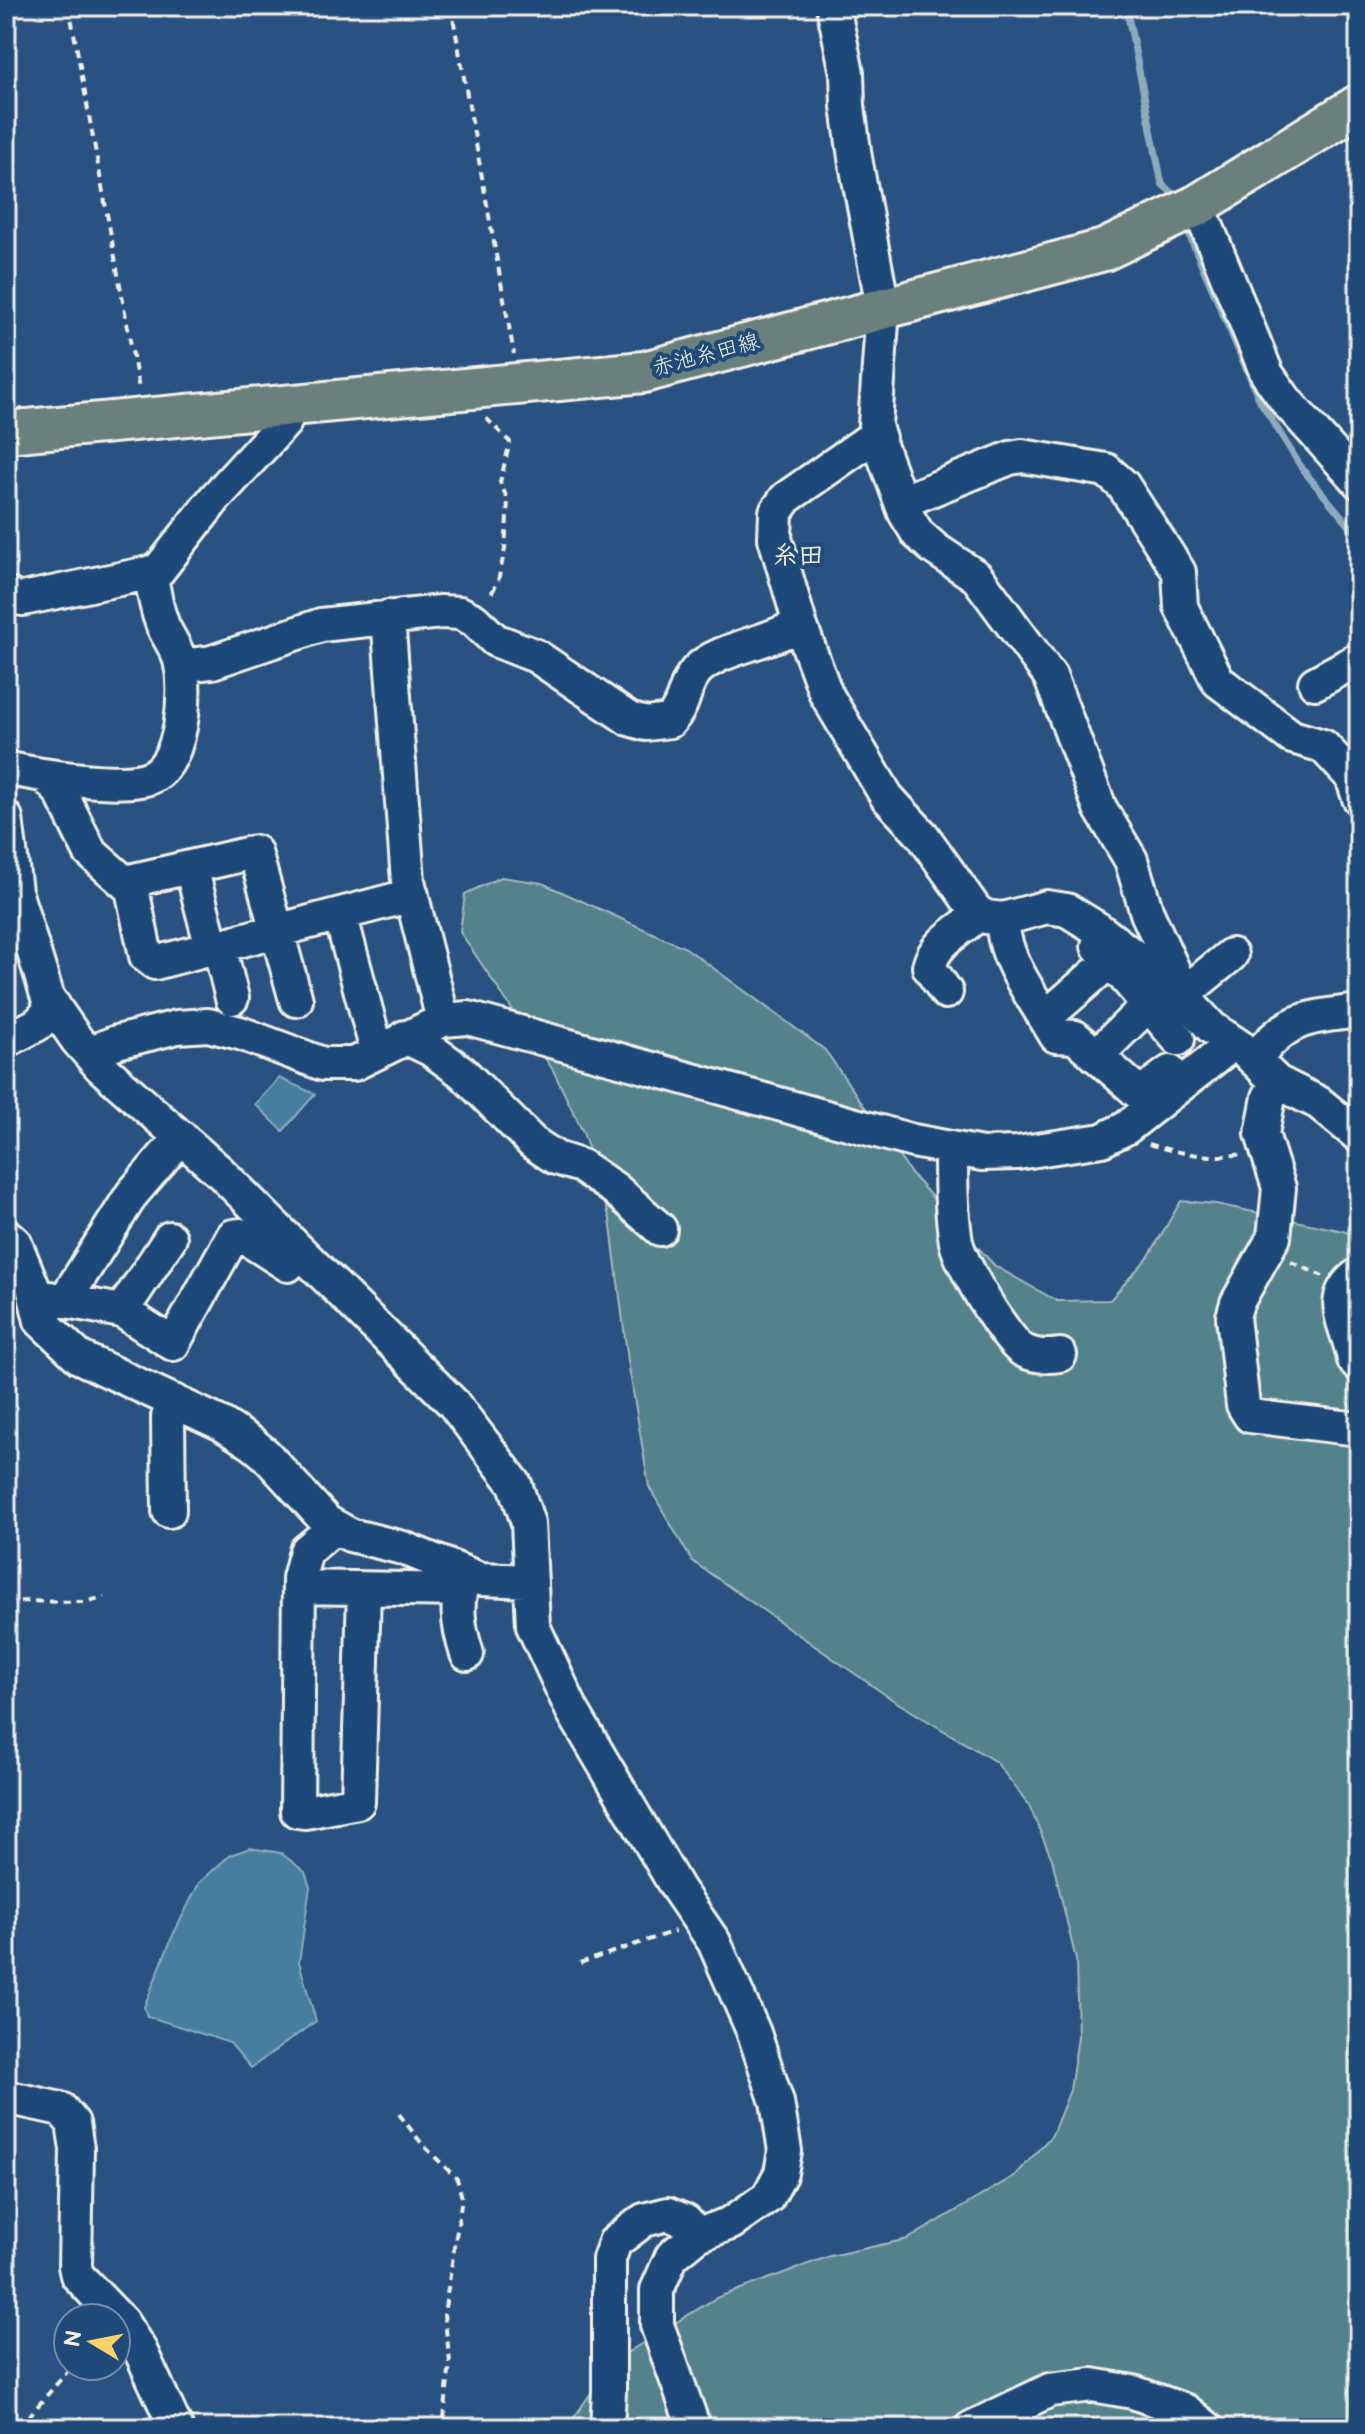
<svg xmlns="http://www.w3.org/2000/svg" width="1365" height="2434" viewBox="0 0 1365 2434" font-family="'Balsamiq Sans','Klee One',sans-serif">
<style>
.green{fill:#52828d;stroke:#a3baba;stroke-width:2}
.water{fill:#467e9f;stroke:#8cacbc;stroke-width:2}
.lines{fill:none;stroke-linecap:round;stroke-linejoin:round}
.stream{stroke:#8cacbc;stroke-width:7}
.minor-casing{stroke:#f4f1e8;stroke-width:38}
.major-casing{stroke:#f4f1e8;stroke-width:46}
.path{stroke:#f4f1e8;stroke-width:4;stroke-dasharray:8 6;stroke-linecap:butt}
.minor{stroke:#1f4a7a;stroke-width:32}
.major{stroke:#6a807d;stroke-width:40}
.labels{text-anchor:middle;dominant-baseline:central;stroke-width:8;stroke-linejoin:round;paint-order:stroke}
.street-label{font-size:22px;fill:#f4f1e8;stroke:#1f4a7a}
.quarter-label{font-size:26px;font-weight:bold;fill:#f4f1e8;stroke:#1f4a7a}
</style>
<rect width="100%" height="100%" fill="#295181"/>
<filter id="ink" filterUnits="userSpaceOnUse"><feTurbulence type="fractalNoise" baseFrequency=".0125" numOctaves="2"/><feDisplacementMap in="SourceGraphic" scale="16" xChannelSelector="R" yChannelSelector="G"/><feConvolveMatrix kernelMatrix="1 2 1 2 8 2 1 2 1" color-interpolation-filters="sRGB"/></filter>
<g filter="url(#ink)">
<!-- green -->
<path class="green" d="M501,877L542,883L686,948L825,1050L912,1175L995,1266L1057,1301L1110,1300L1149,1256L1181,1201L1216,1204L1343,1231L1359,1237V2428H567L612,2362L716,2298L830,2256L908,2239L1016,2175L1052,2135L1070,2090L1078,2037L1076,1960L1052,1859L1029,1805L996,1762L893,1700L692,1561L649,1487L628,1361L610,1219L583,1132L553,1070L460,932L465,894Z"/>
<!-- water -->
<path class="water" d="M279,1078L315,1094L283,1131L255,1104Z
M250,1848L281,1853L305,1872L310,1887L299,1962L316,2021L251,2068L230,2043L147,2016L144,2007L173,1935L199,1883L230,1855Z"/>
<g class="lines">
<!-- stream -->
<path class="stream" d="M1126,6L1162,184L1173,194L1175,201
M1184,223L1260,401L1303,470L1359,537"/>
<defs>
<path id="minor" d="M833,6L847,73L848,106L855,158L883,307L875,425L880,445L905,513L918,534L935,549L977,577L1050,676L1100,808L1131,860L1147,913L1174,972L1171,984
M1198,205L1267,374L1287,402L1359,482
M879,438L866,442L786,498L776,512L775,538L800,624L826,694L887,797L923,836L976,911L986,917L1003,919L1047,907L1067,910L1098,929L1171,984L1212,1028L1242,1048L1277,1082L1319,1103L1359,1136
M901,502L1010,458L1022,456L1106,470L1123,485L1179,572L1181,607L1218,681L1292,737L1323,746L1352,777L1359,798
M6,593L15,598L23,599L158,571L215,498L285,422L289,404
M388,617L408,881L443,1020
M181,666L212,662L321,625L441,612L460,613L474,620L495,640L536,656L629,719L646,724L670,721C686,704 683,686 696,671C717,648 772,642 800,624
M1315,683L1359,659
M6,768C36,775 125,789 151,777C183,763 187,693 181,664C178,650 169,639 163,626C156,608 153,591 151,572
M46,776L61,793L90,852L132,889L146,956L155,963L412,895
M6,818L15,891L48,998L77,1040L101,1067L220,1172L453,1403L515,1484L528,1523L533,1626L572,1710L677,1888L714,1942L754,2033L777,2102L785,2151L781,2173L768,2197L731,2223L698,2235L672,2256L657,2290V2325L694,2428
M191,867L212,948
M125,882L255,852L296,1000
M340,914L377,1051
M1003,919C1000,956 1038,1004 1056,1036L1075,1037L1140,1094L1170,1072
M219,946L232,998
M1098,946L1178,1039
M946,992L929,967C936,939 961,932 979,913
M1182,995L1231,955
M1046,1017L1110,961
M405,1037L430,1049L462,1072L533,1143L556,1158L581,1166L615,1189L660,1229
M6,1041L38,1024L54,1006
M89,1053L117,1042L177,1027L208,1025L240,1033L323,1064H354L443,1020L468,1018L913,1141L982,1154L1017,1153L1102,1140L1126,1128L1234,1043
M1096,1056L1148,1005
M1254,1060C1288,1016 1308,1018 1359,1011
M1277,1082L1269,1097L1262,1134L1279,1188L1274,1237L1237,1303L1233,1317L1243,1405L1250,1416L1359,1429
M951,1150C951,1180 951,1212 956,1242C960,1262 1006,1342 1024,1351C1036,1357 1047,1357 1060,1355
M6,1235L15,1243L33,1287L41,1321L79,1357L222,1424L253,1444L265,1454L327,1522L350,1535L403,1548L480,1579L531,1581
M1359,1274C1323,1299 1349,1326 1354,1360L1359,1365
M36,1300L49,1298L122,1311L173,1344L233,1236L241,1235L288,1265L300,1252
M65,1300L132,1194L181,1137
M122,1311L170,1238
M169,1511L168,1417L174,1401
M335,1527L306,1551L299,1578L297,1811L305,1812L358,1802L364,1590
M466,1574C454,1602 458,1626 467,1654
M300,1587L459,1590
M6,2097L61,2109L73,2123L77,2149L75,2266L77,2275L122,2322L140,2350L176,2428
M607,2428L609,2392V2259L615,2242L644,2220L668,2214L685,2221L698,2235
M971,2428L1050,2390L1092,2385L1133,2392L1186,2411L1207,2428"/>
<path id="major" d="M6,432L644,372L1104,250L1198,205L1359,105"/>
</defs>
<!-- minor casing -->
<use href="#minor" class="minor-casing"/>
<!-- major casing -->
<use href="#major" class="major-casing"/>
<!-- path -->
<path class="path" d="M69,6L139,389
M451,6L514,354
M1355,6L1359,31
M486,418L510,442L500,482L508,501L505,549L498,581L489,598
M1149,1144C1180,1154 1210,1159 1243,1154
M1291,1262L1323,1276
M6,1601L84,1602L104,1597
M580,1963L675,1931
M399,2114L422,2144L457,2179L462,2198L444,2314L450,2362L443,2428
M19,2428L72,2366"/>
<!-- minor -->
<use href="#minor" class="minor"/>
<!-- major -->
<use href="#major" class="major"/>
</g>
</g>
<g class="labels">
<!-- street labels -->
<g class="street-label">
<text transform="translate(706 355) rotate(-15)">赤池糸田線</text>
</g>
<!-- quarter labels -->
<g class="quarter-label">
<text x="798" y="556">糸田</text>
</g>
</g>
<!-- margin -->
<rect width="1365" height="2434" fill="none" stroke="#1f4a7a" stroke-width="32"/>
<rect x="16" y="16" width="1333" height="2402" fill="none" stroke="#f4f1e8" stroke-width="3" filter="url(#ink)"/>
<!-- north arrow -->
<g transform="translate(92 2342) rotate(280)"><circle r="38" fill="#1f4a7a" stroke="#748da6" stroke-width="2"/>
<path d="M0-6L14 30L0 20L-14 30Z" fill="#ffd166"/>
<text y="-12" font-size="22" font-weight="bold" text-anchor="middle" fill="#f4f1e8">N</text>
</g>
</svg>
